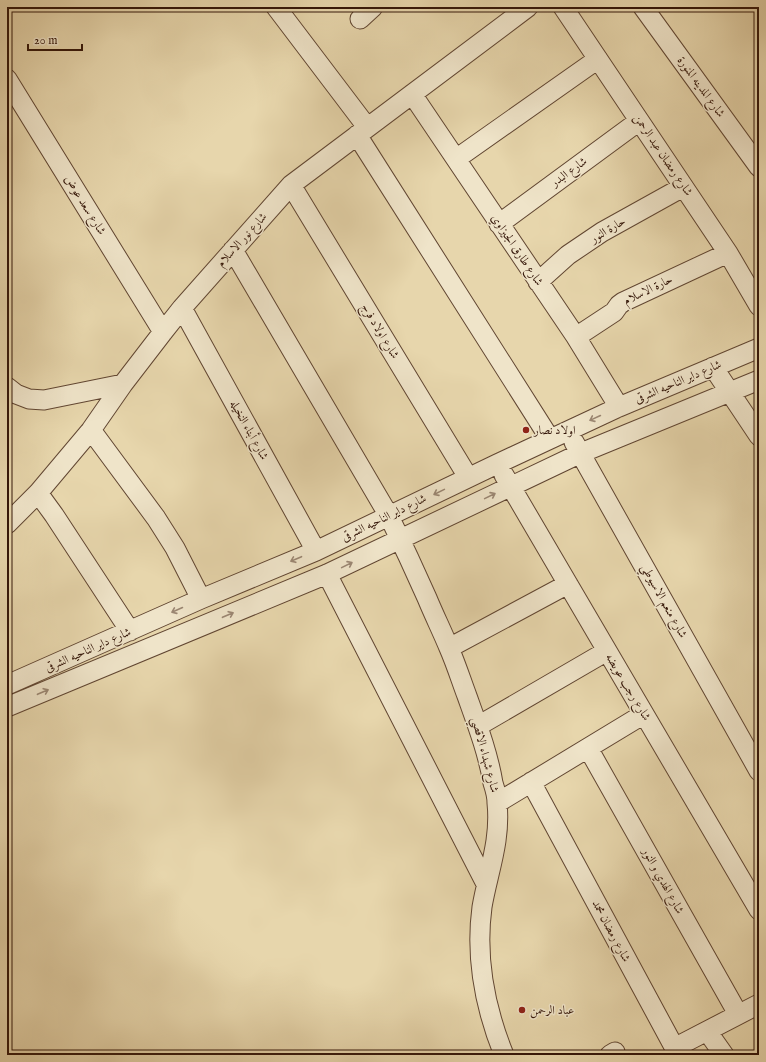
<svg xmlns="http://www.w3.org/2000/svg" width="766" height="1062" viewBox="0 0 766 1062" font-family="'IM FELL English',Amiri,serif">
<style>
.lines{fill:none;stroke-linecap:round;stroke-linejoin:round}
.street-casing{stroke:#614632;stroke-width:21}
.street{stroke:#efe4c9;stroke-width:19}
.oneway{stroke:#9b8773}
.poi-dot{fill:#8f2418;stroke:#efe4c9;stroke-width:1.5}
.labels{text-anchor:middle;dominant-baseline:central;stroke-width:3;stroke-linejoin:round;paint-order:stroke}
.street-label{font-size:12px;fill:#341609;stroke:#efe4c9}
.poi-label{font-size:12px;fill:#341609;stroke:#efe4c9;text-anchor:start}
</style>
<rect width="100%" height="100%" fill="#e7d6ac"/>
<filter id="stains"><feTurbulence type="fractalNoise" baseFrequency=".005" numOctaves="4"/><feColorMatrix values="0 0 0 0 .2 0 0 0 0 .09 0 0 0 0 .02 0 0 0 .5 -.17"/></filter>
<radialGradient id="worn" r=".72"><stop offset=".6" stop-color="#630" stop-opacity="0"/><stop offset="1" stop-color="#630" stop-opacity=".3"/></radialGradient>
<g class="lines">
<defs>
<path id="street" d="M276,7L367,127
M563,7L728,253L759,306
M643,7L759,167
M360,19L373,7
M7,79L163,332
M412,94L576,337L619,407
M357,135L550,439
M456,159L598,59
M291,185L468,477
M499,224L639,121
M233,250L389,516C402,543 415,571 427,598C434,615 442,631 449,648C456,664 461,680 467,696C477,724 488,753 493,783C495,789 497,796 497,803C501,841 488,872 482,907C475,959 485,1008 504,1055
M538,282L568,255L602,232L683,187
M182,308L316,551
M576,337L614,312L619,305L623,302L728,253
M713,367L759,436
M7,387L16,394L29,399L44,400L123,384
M91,430L156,518L175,548L201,599
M574,442L759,771
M504,475L759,910
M38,493L54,515L130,631
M7,524L38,493L91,430L123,384L163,332L182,308L291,185L528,7
M327,574L486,884
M449,648L568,584
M7,685L201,599L316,551L497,464L619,407L759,348
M7,707L327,574L581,453L759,380
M478,726L607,651
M588,748L738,1014
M531,782L673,1045L678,1046L759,1004
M497,803L644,714
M707,1031L724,1055
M610,1055L615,1052"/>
</defs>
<!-- street casing -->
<use href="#street" class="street-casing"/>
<!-- street -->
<use href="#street" class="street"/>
</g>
<!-- one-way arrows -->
<defs><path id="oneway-shaft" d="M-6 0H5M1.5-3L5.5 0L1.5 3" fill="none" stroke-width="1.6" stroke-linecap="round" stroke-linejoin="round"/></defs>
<g class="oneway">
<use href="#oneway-shaft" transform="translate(595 418) rotate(155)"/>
<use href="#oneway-shaft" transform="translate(439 492) rotate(154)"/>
<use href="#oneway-shaft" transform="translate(490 496) rotate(-26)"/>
<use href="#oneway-shaft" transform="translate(296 559) rotate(157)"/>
<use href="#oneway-shaft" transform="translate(347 565) rotate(-26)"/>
<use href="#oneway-shaft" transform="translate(177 610) rotate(156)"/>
<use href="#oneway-shaft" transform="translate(228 615) rotate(-23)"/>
<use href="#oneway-shaft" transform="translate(43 692) rotate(-23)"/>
</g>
<!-- markers -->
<g class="poi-dot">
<circle cx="526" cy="430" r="4"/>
<circle cx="522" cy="1010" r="4"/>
</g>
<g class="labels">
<!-- street labels -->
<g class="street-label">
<text transform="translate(701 87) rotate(54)">شارع المدينه المنورة</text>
<text transform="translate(663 155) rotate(56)">شارع رمضان عبد الرحمن</text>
<text transform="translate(569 172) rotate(-36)">شارع البدر</text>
<text transform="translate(85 205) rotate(58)">شارع سعد عوض</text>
<text transform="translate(608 230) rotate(-31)">حارة النور</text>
<text transform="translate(242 240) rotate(-48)">شارع نور الاسلام</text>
<text transform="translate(517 250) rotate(56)">شارع طارق الجيزاوي</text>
<text transform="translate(648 290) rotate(-26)">حارة الاسلام</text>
<text transform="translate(380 331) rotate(59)">شارع اولاد فرج</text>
<text transform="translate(678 382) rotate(-23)">شارع داير الناحيه الشرقى</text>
<text transform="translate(249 430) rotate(61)">شارع أبناء النخيله</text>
<text transform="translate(384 518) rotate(-26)">شارع داير الناحيه الشرقى</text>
<text transform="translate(664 601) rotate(61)">شارع منعم الاسيوطي</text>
<text transform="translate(88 650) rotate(-24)">شارع داير الناحيه الشرقى</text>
<text transform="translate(628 687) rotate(59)">شارع رجب عويضه</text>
<text transform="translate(485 755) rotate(75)">شارع شهداء الاقصي</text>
<text transform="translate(663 881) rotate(61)">شارع الهدي و النور</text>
<text transform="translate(611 931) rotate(62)">شارع رمضان محمد</text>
</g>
<!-- poi labels -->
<g class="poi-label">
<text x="534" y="430">اولاد نصار</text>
<text x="530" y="1010">عباد الرحمن</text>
</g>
</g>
<!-- margin -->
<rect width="766" height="1062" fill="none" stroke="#e7d6ac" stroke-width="24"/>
<rect x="8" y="8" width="750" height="1046" fill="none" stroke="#341609" stroke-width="2"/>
<rect x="12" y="12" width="742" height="1038" fill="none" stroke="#341609"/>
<!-- scale -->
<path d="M28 44v6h54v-6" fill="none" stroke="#341609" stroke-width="2"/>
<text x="34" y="44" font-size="12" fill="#341609" stroke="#efe4c9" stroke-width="3" paint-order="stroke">20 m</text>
<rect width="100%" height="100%" filter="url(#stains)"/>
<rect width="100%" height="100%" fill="url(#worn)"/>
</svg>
